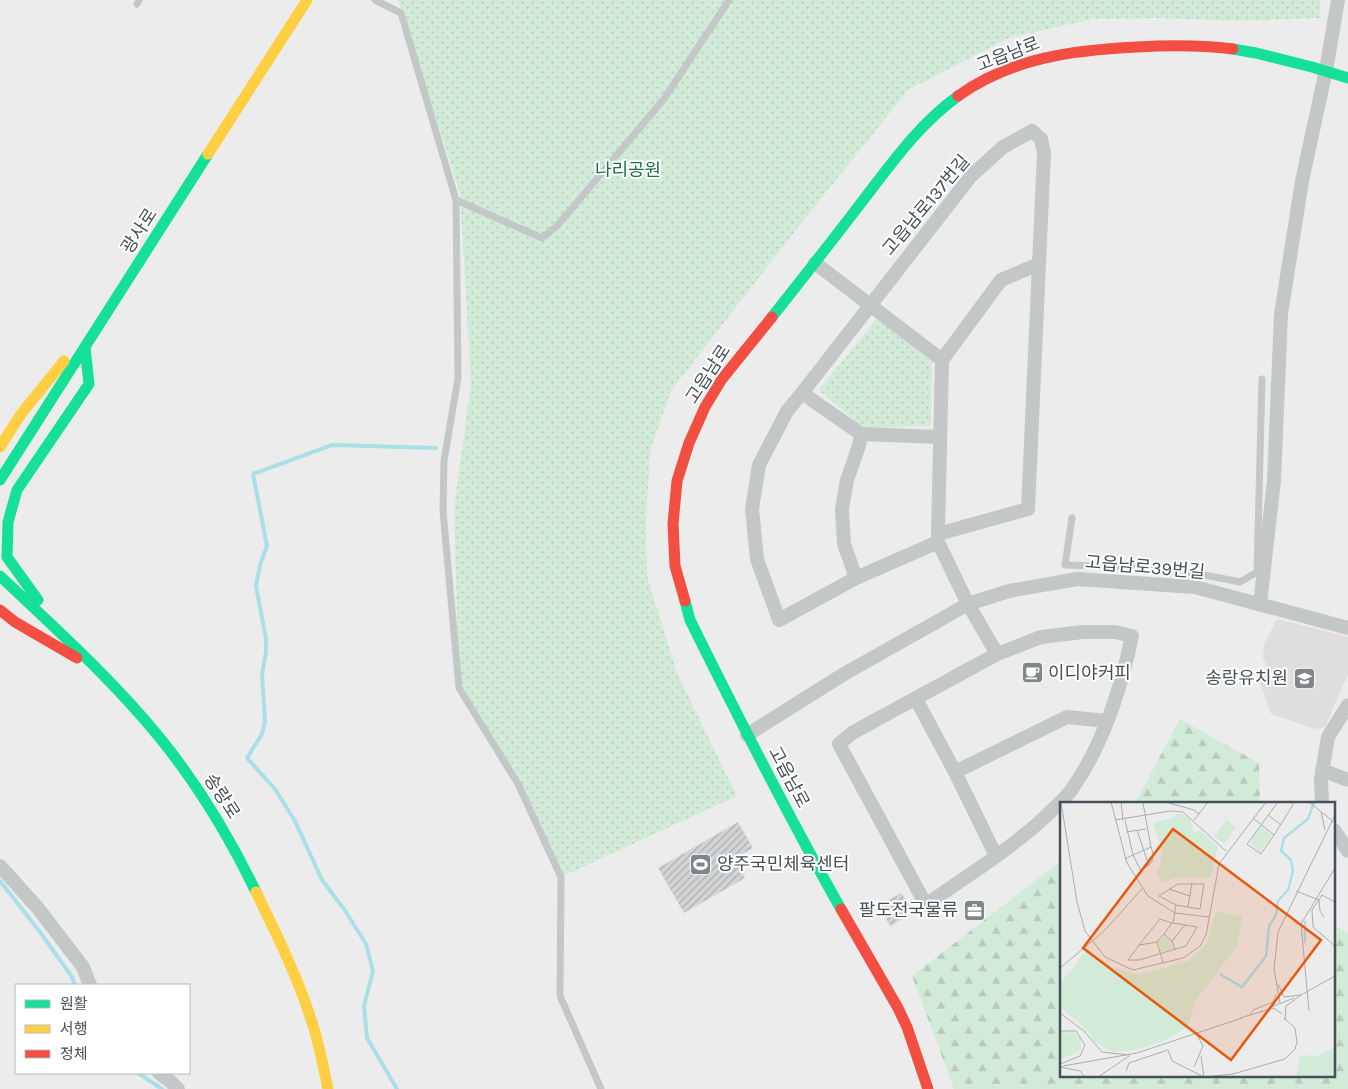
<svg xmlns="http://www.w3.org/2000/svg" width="1348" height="1089" viewBox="0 0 1348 1089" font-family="Karla,'Noto Sans KR',sans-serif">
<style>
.education{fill:#dfddde}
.forest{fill:url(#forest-firs)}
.park{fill:url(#park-dots)}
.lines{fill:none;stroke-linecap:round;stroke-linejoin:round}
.stream{stroke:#a8e0e6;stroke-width:4}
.building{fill:url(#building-hatch);stroke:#dededf}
.lane{stroke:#c3c7c8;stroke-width:7}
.street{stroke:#c3c7c8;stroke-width:14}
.fast{stroke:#16e098;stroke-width:11}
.slow{stroke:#ffcf43;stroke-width:11}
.jam{stroke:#f24e42;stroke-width:11}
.labels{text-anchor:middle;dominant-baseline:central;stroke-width:4;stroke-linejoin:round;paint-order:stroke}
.street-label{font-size:18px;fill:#455057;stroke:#fff}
.park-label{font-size:18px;fill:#1c723e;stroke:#fff}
.poi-label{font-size:18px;fill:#455057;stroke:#fff;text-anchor:start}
.inset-river{fill:none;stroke:#a8e0e6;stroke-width:2.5}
.inset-road{fill:none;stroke:#aaaeb0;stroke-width:1}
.view{fill:#e8590c;fill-opacity:0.15;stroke:#e8590c;stroke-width:2.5}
.inset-edge{fill:none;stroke:#455057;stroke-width:2.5}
</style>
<defs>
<pattern id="forest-firs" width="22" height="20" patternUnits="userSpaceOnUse" patternTransform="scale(1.25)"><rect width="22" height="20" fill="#d2ebd9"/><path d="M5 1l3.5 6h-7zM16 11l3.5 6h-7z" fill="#b6cbbc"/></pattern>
<pattern id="park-dots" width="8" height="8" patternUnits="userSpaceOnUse" patternTransform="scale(1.25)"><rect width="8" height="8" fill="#d2ebd9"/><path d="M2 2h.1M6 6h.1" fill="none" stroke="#b6cbbc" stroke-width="1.8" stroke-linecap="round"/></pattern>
<pattern id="building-hatch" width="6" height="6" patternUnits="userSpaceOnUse" patternTransform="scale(1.25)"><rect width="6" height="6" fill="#d3d4d5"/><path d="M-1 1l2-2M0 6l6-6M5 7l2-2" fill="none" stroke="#adaeb0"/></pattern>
</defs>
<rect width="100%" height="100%" fill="#edecec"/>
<!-- education -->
<path class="education" d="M1277,619L1348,637V674L1325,727L1315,729L1271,714L1260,682L1268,667L1263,659L1264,644Z"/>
<!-- forest -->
<path class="forest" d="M1180,719L1259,763L1260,803H1135Z
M1062,860V1075H1334V925L1348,933V1089H954L912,976Z"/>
<!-- park -->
<path class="park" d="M398,0H1320V18L1237,21L1162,18L1092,19L1009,38L908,90L788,240L671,391L650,450L646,521L647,576L677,673L737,796L561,877L518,784L459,688L454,508L471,383L460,193Z
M878,317L932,362L931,426L863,428L819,390Z"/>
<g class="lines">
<!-- stream -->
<path class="stream" d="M0,881L40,932L72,977L75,985
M138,1073L162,1089
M397,1089L367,1038L364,1006L373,971L366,944L344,909L322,880L295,821L275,789L247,758L262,734L265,721L262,674L266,652V639L256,586L260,565L267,546L253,474L332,445L436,448"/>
</g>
<!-- building -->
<path class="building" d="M738,822L753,848L734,859L745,878L684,913L658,868Z
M901,893L910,905L905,917L890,926L879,905Z"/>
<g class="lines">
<!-- lane -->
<path class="lane" d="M375,0L401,13L456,200L458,378L444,461L443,511L459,688L518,784L561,877L560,996L601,1089
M137,4L139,0
M456,200L542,238L557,226L664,99L729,0
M1072,518L1065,565L1169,568L1240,582L1257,572L1262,379"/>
<!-- street -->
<path class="street" d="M815,263L942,360
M802,393L861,434L940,437
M938,534L1028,509L1039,264L1001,280L942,360L938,534V542L968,604L997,654L1041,637L1083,632H1115L1132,636C1121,688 1103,745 1072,789C1065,799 1055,807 1046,816C1010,850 966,876 926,905L839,744L852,733L997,654
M938,542L856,578L779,620L757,559L752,509L759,465L787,411L802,393L971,176L1003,147L1032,131L1041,139L1044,153L1039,264
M856,578L844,544L842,509L847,480L859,446L861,434
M1260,604L1274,480L1281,314L1302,181L1326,70L1338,0
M916,699L955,772L996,856
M747,735L844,674L968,604L1009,591L1077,579L1195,587L1348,628
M1322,770L1348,780
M955,772L1067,717L1107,721
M1322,803L1321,779L1328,737L1348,705
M1334,830L1348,851
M0,866L37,907L83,967L90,985
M159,1073L171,1082L178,1089"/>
<!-- fast -->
<path class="fast" d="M1233,49L1256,53L1312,67L1348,78
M772,317C802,279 832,241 861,203C892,163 917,126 958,96
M0,480L208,154
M0,576C55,628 112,679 160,738C198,785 230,838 256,892
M38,600L7,557L8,522L17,490L89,384L85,347
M685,601L690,620C738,717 787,814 841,909"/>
<!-- slow -->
<path class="slow" d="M208,154L307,0
M0,447L21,414L64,361
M256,892C278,937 300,982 314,1029C320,1049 324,1069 328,1089"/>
<!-- jam -->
<path class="jam" d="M958,96C1011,58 1073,50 1137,47C1169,45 1201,45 1233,49
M685,601L675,566L673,524L677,481L689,443L705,407L722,379L772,317
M0,610L15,622L77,658
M841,909L898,1008L907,1027L928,1089"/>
</g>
<!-- icons -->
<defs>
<symbol id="cafe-square" viewBox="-11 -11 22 22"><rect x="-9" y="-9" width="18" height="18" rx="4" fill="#80878b" stroke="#fff"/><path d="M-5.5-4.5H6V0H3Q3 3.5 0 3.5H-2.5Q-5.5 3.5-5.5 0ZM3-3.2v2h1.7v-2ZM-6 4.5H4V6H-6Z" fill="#fff"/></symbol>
<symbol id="school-square" viewBox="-11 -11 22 22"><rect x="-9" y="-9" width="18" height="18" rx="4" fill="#80878b" stroke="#fff"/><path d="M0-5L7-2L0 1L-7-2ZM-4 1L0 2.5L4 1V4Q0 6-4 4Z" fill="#fff"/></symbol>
<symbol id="stadium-square" viewBox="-11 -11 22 22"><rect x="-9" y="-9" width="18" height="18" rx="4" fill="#80878b" stroke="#fff"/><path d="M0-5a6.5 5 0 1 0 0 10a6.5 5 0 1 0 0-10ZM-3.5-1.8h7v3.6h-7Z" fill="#fff"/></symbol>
<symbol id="office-square" viewBox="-11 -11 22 22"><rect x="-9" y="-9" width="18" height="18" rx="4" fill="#80878b" stroke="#fff"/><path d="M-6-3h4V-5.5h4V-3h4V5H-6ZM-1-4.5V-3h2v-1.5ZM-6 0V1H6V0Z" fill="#fff"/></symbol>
</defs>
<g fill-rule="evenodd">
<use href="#cafe-square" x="1020" y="660" width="25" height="25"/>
<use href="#school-square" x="1292" y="666" width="25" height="25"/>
<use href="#stadium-square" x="688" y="852" width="25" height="25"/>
<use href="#office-square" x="962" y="898" width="25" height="25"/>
</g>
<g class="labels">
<!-- street labels -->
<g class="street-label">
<text transform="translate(1008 54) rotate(-21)">고읍남로</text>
<text transform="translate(926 205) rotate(-50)">고읍남로137번길</text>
<text transform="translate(139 231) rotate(-57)">광사로</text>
<text transform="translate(708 374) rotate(-57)">고읍남로</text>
<text transform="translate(1145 567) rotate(5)">고읍남로39번길</text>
<text transform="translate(789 777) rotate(62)">고읍남로</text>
<text transform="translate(222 796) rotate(57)">송랑로</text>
</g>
<!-- park labels -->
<g class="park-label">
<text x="628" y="170">나리공원</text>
</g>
<!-- poi labels -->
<g class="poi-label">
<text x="1048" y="673">이디야커피</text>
<text x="1288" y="678" text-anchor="end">송랑유치원</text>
<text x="717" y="864">양주국민체육센터</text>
<text x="958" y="910" text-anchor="end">팔도전국물류</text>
</g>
</g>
<!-- overview -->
<g transform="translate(1060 802)">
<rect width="275" height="275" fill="#edecec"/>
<path d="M167,18L176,25L164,42L154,34ZM275,245V275H236L240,253L258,254Z" fill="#d2ebd9"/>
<path d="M118,11L130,16L133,30L141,29L158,45L151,75L113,76L101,81L96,70L101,62L102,49L93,21L113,16ZM13,230L21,236V248L0,258V231Z" fill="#d2ebd9"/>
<path d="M201,24L212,34L200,50L189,40ZM156,109L182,115L177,144L136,198L127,226L104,239L75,248L53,250L35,240L25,226L0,205V182L27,147L52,165L79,173L129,159L147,141ZM104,134L111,139L113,147L101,150L98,141Z" fill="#d2ebd9"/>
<path class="inset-river" d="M245,141V119M160,172L182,185L206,154L209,124L216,113L218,99L228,88L233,69L231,58L221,49L224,36L248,17L254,0"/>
<path class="inset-road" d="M1,0L17,100L25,129L45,155L73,168L123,156L140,144L146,133L159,62L206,0M51,0L67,61L88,94L115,111L149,115M61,0L63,18M249,0L275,21M83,1L91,45M109,1L134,8L139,12L134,18M261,10L265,28M139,12L148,0M208,13L221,23M193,16L214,33L233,3L231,0M55,18L110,9L123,10L166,49M65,18L73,53L91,45L93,51L92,60L81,69L73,53L65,57M77,28L89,64M66,30L86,27M214,33L201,52L187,42L218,0M109,87L130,94M236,89L259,98L260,109L264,115M275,100L262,93L252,108L253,125L275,144M128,105L132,81M112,121L100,117L79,143L97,140L104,132L112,121H113L116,103L99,94L118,82H144L140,107L116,103M104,132L112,139L115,148M112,139L125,123M97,140L103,161M79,143L68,158H79L126,144L137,125L113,121M0,166L43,130L82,87M218,182L224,195L241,193M239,194L275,174M220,201L214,167L218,130L275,13M211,205L234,196M249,209L241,122L275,66M0,211L24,229L42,250L70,253M190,213L193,208L213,200L216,192M180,216L214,206L222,212M225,218L226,204L241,193M0,229H16L25,243L20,254L0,262M141,254L144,275M3,264L77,251L182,216M0,265L20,269L25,275M134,265L143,244L137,233M66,269L69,261L108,248L112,259L144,275M38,275L69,254M144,275L173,272L225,257L235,247L237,240L235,226L224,216"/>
<path class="view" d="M113,27L261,138L171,258L23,146Z"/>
<rect width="275" height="275" class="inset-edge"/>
</g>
<!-- legend -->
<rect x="15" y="984" width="175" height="90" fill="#ffffff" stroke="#b5b9bc"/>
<rect x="25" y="1000" width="25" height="8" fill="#16e098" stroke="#b5b9bc"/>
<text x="60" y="1009" font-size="15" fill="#455057">원활</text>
<rect x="25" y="1025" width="25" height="8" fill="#ffcf43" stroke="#b5b9bc"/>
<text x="60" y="1034" font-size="15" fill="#455057">서행</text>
<rect x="25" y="1050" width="25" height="8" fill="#f24e42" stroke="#b5b9bc"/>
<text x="60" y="1059" font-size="15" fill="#455057">정체</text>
</svg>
